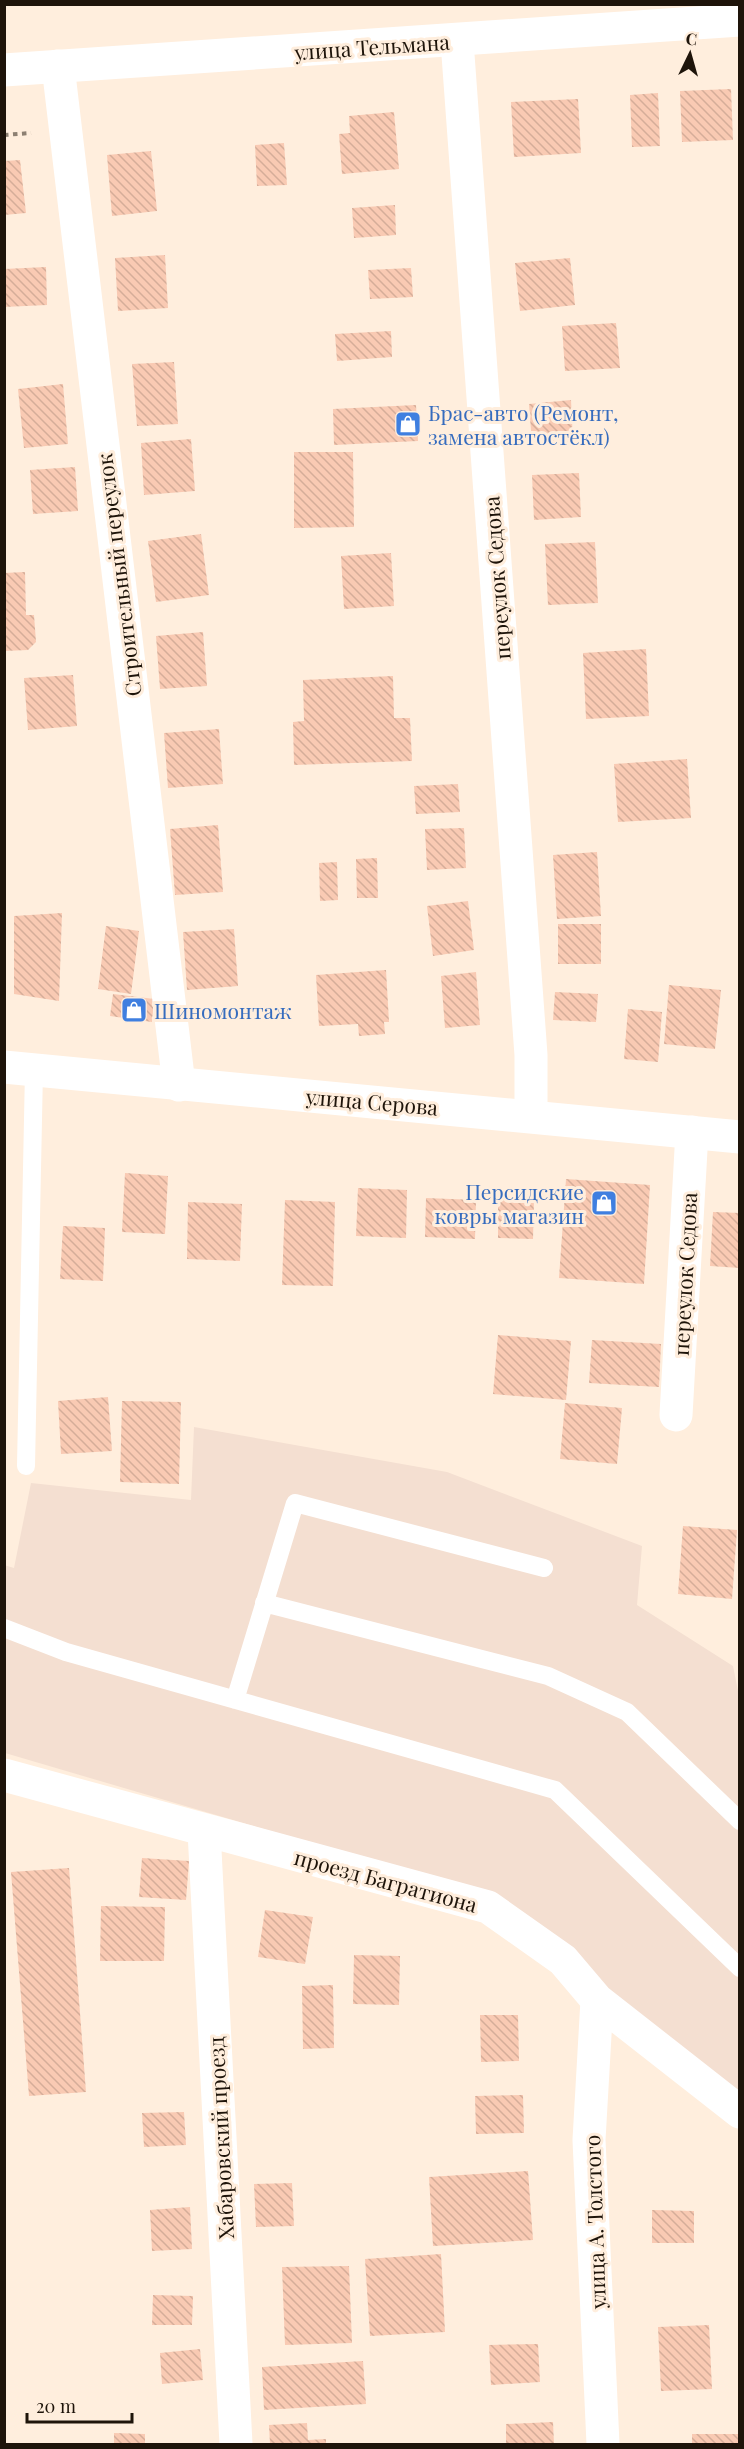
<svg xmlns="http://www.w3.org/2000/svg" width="744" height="2449" viewBox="0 0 744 2449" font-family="'Playfair Display',serif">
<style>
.industrial{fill:#f4dfd1}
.building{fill:url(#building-back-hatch)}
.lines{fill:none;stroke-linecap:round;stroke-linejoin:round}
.path{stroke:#8d8072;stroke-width:4;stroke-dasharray:4.5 4.5;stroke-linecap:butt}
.service{stroke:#fff;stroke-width:18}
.minor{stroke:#fff;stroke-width:33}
.tertiary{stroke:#fff;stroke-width:33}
.secondary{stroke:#fff;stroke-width:33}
.labels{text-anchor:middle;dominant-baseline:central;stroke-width:6;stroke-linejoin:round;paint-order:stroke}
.street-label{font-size:21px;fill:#1e140a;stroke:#fed}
.shop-label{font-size:21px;fill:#366cbe;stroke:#fed;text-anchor:start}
</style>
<defs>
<pattern id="building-back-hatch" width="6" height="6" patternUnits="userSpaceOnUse" patternTransform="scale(1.5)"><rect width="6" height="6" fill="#f9cab3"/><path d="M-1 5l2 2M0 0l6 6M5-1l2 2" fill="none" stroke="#d5ad99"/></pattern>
</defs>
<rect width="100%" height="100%" fill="#fed"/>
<!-- industrial -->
<path class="industrial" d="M194,1427L447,1472L642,1546L637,1605L733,1666L740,1701L739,2095L474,1891L5,1753L4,1565L14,1568L31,1483L191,1500Z"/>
<!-- building -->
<path class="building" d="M731,89L733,140L682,142L680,91Z
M658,93L660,146L632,147L630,95Z
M578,99L581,153L514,157L511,102Z
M394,112L399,169L342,174L339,134L350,133L349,116Z
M284,143L287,185L257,186L255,145Z
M151,151L157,211L112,216L107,155Z
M20,160L26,213L4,215V161Z
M395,205L396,235L354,238L352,208Z
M165,255L168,308L118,311L115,258Z
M570,258L575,305L520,311L515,263Z
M46,267L47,305L4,307V269Z
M411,268L413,297L370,299L368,270Z
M616,323L620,368L565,371L562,326Z
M391,331L392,357L337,361L335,334Z
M174,362L178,424L137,426L132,364Z
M63,384L68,444L24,448L18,389Z
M571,400L573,441L532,444L529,404Z
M416,405L418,441L334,445L333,409Z
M191,439L195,491L144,495L141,443Z
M294,452H353L354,527L294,528Z
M75,467L78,511L33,514L30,470Z
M579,473L581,517L534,520L532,475Z
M201,534L209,595L156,602L148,541Z
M595,542L598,603L548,605L545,544Z
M391,553L394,606L344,609L341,556Z
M25,572L26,615H34L36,642L28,650L4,651V573Z
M203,632L207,686L160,689L156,636Z
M646,649L649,716L586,719L583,653Z
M73,675L77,726L28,730L24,678Z
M393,676L394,718H410L412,761L294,765L293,722L304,721L303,680Z
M219,729L223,784L168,788L164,733Z
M687,759L691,818L618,822L614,764Z
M458,784L460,812L416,814L414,786Z
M218,825L223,892L175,895L170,829Z
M464,828L466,868L427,870L425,829Z
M597,852L601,916L557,919L553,855Z
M377,858L378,898H357L356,859Z
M337,862L338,900L320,901L319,863Z
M468,901L474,950L433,956L427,906Z
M62,913L59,1001L14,994V916Z
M558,924H601V964H558Z
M106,926L139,931L131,994L98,989Z
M234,929L238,986L187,990L183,932Z
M386,970L389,1022H384L385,1034L359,1036L358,1024L319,1026L316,975Z
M476,972L480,1025L445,1028L441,976Z
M669,985L721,990L715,1049L664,1044Z
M555,992L598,994L596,1022L553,1020Z
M113,994L154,999L152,1022L110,1016Z
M628,1009L662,1012L658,1062L624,1059Z
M125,1173L168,1176L165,1234L122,1232Z
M566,1179L650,1185L644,1284L559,1278Z
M358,1188L407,1190L406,1238L356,1236Z
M426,1198L476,1200L475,1239L425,1237Z
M498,1199L534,1200L533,1239L498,1238Z
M285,1200L335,1202L333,1286L282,1285Z
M188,1202L242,1204L240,1261L187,1259Z
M713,1212L740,1213V1268L710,1266Z
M63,1226L105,1228L103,1281L60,1279Z
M498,1335L571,1341L566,1400L493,1394Z
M592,1340L661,1344L659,1387L589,1383Z
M108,1397L112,1451L61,1454L58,1401Z
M122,1401L181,1402L179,1484L120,1482Z
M565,1403L622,1408L617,1464L560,1459Z
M683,1526L737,1530L732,1599L678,1594Z
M142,1858L189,1861L186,1900L139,1897Z
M69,1868L86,2092L29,2096L11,1872Z
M101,1906L165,1907L164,1961H100Z
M265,1910L313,1917L305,1964L258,1957Z
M354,1955L400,1956L399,2005L353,2004Z
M333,1985L334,2048L303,2049L302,1986Z
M480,2015H518L519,2061L481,2062Z
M523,2095L524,2133L476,2134L475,2096Z
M184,2112L186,2145L144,2147L142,2113Z
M528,2171L533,2240L433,2246L429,2177Z
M292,2183L294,2226L256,2227L254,2184Z
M190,2207L192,2249L152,2251L150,2210Z
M652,2210L694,2211V2243H652Z
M441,2254L445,2332L370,2336L365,2259Z
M349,2266L352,2343L285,2345L282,2267Z
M153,2295L193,2296L192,2325H152Z
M709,2325L712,2389L661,2391L658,2327Z
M538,2344L540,2382L491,2385L489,2345Z
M200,2349L203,2380L162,2384L160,2353Z
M363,2361L366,2404L264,2410L262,2367Z
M553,2422L554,2444H506V2424Z
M307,2423L308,2440L326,2439V2444H270L269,2425Z
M114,2433L145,2434V2444H114Z
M692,2434H740V2444H692Z"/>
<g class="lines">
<!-- path -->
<path class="path" d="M4,135L31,133"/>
<!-- service -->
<path class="service" d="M26,1466L34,1070
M264,1603L548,1676L627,1712L740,1821
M4,1628L66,1652L555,1790L740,1968
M235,1700L295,1503L544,1568"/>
<!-- minor -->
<path class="minor" d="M457,41L531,1055V1115
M58,66L179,1085
M676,1415L692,1132
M4,1775L488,1907L563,1960L597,2000L740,2112
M204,1831L236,2444
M597,2000L589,2140L603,2444"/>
<!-- tertiary -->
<path class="tertiary" d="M4,70L740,20"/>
<!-- secondary -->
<path class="secondary" d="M4,1067L740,1137"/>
</g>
<!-- icons -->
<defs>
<symbol id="shop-square" viewBox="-11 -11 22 22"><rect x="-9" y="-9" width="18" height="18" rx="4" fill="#3f7fe0" stroke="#fed"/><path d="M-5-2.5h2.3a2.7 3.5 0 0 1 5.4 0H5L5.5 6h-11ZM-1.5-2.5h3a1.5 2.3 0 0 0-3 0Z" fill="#fff"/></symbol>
</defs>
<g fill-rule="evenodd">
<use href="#shop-square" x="393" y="409" width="30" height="30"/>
<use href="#shop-square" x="119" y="995" width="30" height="30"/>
<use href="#shop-square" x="589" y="1188" width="30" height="30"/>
</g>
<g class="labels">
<!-- street labels -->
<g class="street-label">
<text transform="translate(372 46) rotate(-4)">улица Тельмана</text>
<text transform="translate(118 575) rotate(-97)">Строительный переулок</text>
<text transform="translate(496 578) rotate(-94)">переулок Седова</text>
<text transform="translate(372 1101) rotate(5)">улица Серова</text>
<text transform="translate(684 1274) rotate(-87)">переулок Седова</text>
<text transform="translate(386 1880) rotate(15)">проезд Багратиона</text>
<text transform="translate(220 2138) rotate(-93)">Хабаровский проезд</text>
<text transform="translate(594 2222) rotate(-92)">улица А. Толстого</text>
</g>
<!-- shop labels -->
<g class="shop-label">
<text x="428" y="412">Брас-авто (Ремонт,<tspan x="428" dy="24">замена автостёкл)</tspan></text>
<text x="154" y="1010">Шиномонтаж</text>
<text x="584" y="1191" text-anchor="end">Персидские<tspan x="584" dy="24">ковры магазин</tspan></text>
</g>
</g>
<!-- border -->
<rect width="744" height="2449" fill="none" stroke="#1e140a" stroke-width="12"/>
<!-- north arrow -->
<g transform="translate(690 54) rotate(5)" stroke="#ffeedd" stroke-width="4.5" paint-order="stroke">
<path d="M0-4.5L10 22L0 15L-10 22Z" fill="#1e140a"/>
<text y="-9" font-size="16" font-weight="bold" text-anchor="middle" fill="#1e140a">С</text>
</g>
<!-- scale -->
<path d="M27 2413v9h105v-9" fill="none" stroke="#1e140a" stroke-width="3"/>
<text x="36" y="2413" font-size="18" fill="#1e140a" stroke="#ffeedd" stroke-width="4.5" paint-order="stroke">20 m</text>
</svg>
